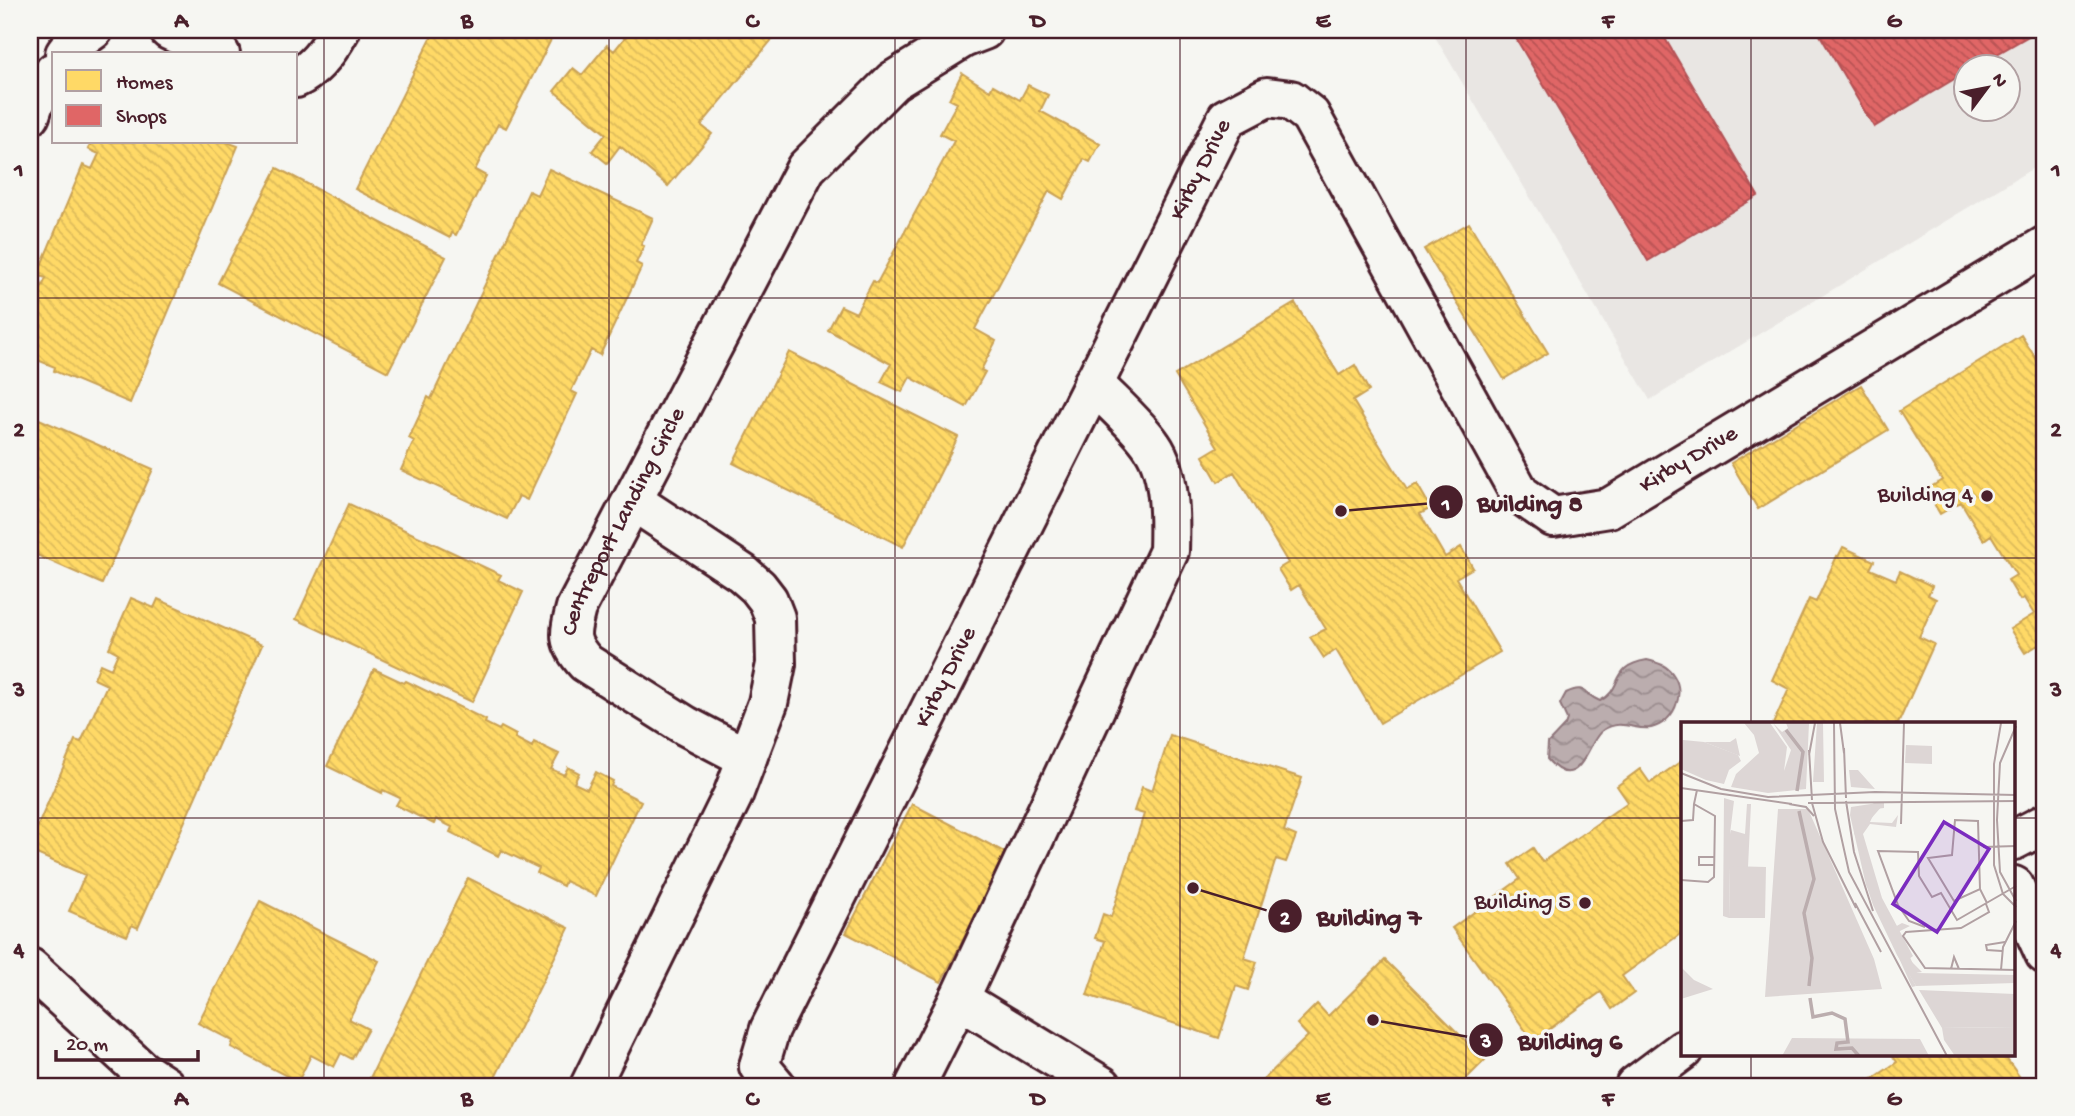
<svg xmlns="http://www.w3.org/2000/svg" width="2075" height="1116" viewBox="0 0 2075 1116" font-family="'Gochi Hand',sans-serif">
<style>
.built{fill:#e9e6e3;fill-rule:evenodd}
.water{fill:url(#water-waves);stroke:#8e747a;stroke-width:2}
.homes{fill:url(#homes-back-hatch);stroke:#c9a154;stroke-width:2}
.shops{fill:url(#shops-back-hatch);stroke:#b35154;stroke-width:2}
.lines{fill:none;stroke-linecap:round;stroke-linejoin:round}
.minor-casing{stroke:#4a1f2b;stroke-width:44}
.minor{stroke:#f6f6f2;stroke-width:38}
.grid{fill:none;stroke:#4a1f2b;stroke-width:2;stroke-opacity:0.55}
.poi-dot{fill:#4a1f2b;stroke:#f6f6f2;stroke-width:2.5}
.labels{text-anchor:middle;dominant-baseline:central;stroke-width:7;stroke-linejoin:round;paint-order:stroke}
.street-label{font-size:24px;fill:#4a1f2b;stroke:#f6f6f2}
.poi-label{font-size:24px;fill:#4a1f2b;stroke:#f6f6f2;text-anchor:end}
.inset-river{fill:none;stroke:#bbadae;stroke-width:3.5}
.inset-road{fill:none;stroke:#b1a0a2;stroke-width:2}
.view{fill:#7b2cbf;fill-opacity:0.15;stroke:#7b2cbf;stroke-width:3.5}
.inset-edge{fill:none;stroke:#4a1f2b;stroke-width:3.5}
.leader{fill:none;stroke:#4a1f2b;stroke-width:2.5}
.callout-dot{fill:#4a1f2b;stroke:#f6f6f2;stroke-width:2.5}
.mark-label{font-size:21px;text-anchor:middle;font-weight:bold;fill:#fff}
.callout-label{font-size:26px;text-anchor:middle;font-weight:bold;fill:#4a1f2b;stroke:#f6f6f2;stroke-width:7;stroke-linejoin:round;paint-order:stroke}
.neatline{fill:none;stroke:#4a1f2b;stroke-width:2.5}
.grid-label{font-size:23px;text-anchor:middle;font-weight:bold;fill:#4a1f2b}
</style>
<defs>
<pattern id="water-waves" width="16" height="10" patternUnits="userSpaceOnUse" patternTransform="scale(1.75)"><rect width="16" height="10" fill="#bbadae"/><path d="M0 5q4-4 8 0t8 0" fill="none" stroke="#9a8c8e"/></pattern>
<pattern id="homes-back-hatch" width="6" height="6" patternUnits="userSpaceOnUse" patternTransform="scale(1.75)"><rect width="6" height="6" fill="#ffd966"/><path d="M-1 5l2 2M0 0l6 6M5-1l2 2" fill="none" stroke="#dcba59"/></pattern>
<pattern id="shops-back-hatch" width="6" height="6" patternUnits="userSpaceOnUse" patternTransform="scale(1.75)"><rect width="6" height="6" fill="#e06666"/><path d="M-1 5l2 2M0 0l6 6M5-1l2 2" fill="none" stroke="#b85354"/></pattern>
</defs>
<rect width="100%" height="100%" fill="#f6f6f2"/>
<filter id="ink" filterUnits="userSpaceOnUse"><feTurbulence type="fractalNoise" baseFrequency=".0143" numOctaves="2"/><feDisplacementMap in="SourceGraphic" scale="14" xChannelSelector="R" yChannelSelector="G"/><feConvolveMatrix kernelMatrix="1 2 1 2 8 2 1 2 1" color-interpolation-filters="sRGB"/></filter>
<g filter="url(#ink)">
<!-- built -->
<path class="built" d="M1431,30H2045V161L1650,400ZM1966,66H2008V108H1966Z"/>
<!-- water -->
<path class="water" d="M1647,660C1659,663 1667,665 1674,676C1686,695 1673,723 1651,728C1635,731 1621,718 1603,730C1587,740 1580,798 1547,759L1548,743L1565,725L1567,719L1560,704L1566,693C1586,683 1584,695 1600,701C1625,688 1609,666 1647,660Z"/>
<!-- homes -->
<path class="homes" d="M435,30H556L506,128L498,124L475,170L486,176L456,235L452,233L450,238L355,189Z
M631,30H780L701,125L712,134L668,186L620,146L607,163L592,151L606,134L554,91L573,68L582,75L607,45L614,51Z
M962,73L990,91L993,85L1020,100L1028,85L1048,95L1040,111L1100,144L1090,162L1084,159L1063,199L1049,191L975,329L996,341L981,370L985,372L966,407L910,377L902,392L881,382L891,364L828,330L841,306L856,313L873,281L877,283L954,141L940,134L957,103L949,99Z
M92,142H227L238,146L130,403L54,371L55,367L30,357V294L33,286L41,289L46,278L37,275L83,165L92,169L99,154L88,149Z
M277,168L446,257L388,372L218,283Z
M549,169L653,218L641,245L644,246L636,263L642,266L600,355L591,350L571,391L577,394L527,500L519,496L507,519L401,470L414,441L409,438L428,397L431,399L529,191L537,195Z
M1469,223L1548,353L1504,379L1424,249Z
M1295,303L1339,375L1355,365L1369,391L1353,401L1407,490L1417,484L1431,508L1420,514L1445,557L1461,547L1473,568L1456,578L1500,652L1380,723L1336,650L1324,658L1310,637L1326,629L1299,585L1291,590L1278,569L1288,563L1234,472L1218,482L1203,456L1218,447L1175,375Z
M2021,335L2045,373V656L2038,645L2025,653L2010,629L2034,614L2024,598L2020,600L2008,580L2016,575L1991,535L1984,540L1961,502L1940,514L1926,490L1942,480L1899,411Z
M789,352L958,437L903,547L733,463Z
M1861,385L1888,430L1758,509L1731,463Z
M30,415L153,469L102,584L30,552Z
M349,504L501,575L498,580L523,592L472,702L296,619Z
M1843,547L1874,561L1870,569L1896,580L1900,571L1932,586L1928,595L1936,599L1919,637L1934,644L1898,724H1773L1789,689L1772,680L1809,599L1816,602L1837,556L1838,557Z
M131,598L154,608L158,599L262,645L138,928L132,925L127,936L69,911L85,875L30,851V844L75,740L81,742L107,685L94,679L100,664L111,669L118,653L109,648Z
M374,669L404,683L406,681L486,720L485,723L499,730L501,727L516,735L515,738L532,747L534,742L559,754L551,769L564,775L568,767L579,773L574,783L587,789L596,772L613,781L611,786L641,801L596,896L565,881L563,886L537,873L539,868L501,850L498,856L450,832L452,827L436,819L434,824L396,805L400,798L383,790L382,793L327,766Z
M1170,735L1302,778L1284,831L1296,836L1286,862L1276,859L1244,958L1257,962L1248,990L1236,986L1219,1038L1087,995L1105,941L1095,938L1103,914L1111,917L1144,814L1134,811L1142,787L1152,791Z
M1683,760V932L1622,976L1634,993L1612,1009L1601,992L1533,1041L1452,928L1520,879L1510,864L1533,848L1542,862L1628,802L1617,786L1640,769L1650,783Z
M912,804L1008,854L941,982L846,933Z
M468,878L569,928L491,1086H366Z
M260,901L379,961L349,1019L368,1029L352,1059L341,1053L334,1067L311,1055L298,1082L231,1047L233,1041L198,1023Z
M1385,960L1485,1060L1459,1086H1257L1308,1036L1297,1024L1317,1004L1328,1016Z
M1892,1055H2004L2026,1086H1857L1867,1079L1868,1082L1897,1062Z"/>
<!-- shops -->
<path class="shops" d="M1511,30H1660L1758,196L1648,261Z
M1817,30H2039L1976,66H1966V72L1874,127Z"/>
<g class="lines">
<defs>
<g id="minor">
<path d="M169,30L220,54"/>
<path d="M65,54L71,46L93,30"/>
<path d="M296,78C316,69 330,48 340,30"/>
<path d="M30,115L34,103L54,72"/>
<path d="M633,501L742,573L758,587L768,600L775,618L776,664L768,703L747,758"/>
<path d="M2014,840L2045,824"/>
<path d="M2014,886L2045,954"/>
<path d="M30,968L142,1071L165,1086"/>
<path d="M959,999L1102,1086"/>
<path id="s1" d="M590,1086L733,795L747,758L686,726L586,663C567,642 569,635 576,608L806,168L893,81L963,38L984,30"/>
<path id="s2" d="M776,1086L759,1066L770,1029L1227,118L1267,97L1291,100L1310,115L1520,494L1553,517L1609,508L2045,246"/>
<path d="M915,1086L959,999L1169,551C1170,520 1171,473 1152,446C1139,426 1110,401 1093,383"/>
<path d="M1635,1086L1683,1050"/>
</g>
</defs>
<!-- minor casing -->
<use href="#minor" class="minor-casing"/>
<!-- minor -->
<use href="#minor" class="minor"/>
</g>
</g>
<!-- grid -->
<path class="grid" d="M324,30V1086M609,30V1086M895,30V1086M1180,30V1086M1466,30V1086M1751,30V724M30,298H2045M30,558H2045M30,818H1683M2014,818H2045M1751,1055V1086"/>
<!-- markers -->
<g class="poi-dot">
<circle cx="1987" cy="496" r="7"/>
<circle cx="1585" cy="903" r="7"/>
</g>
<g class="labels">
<!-- street labels -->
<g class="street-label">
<text stroke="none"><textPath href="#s2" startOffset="1026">Kirby Drive</textPath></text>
<text stroke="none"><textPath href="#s2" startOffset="1801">Kirby Drive</textPath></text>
<text stroke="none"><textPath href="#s1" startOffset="709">Centreport Landing Circle</textPath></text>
<text stroke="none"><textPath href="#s2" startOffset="458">Kirby Drive</textPath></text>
</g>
<!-- poi labels -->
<g class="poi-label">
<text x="1973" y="496">Building 4</text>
<text x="1571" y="903">Building 5</text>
</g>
</g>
<!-- overview -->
<g transform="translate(1681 722)">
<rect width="334" height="334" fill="#f6f6f2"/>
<path d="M136,1H142L143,60H132ZM55,16L59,34L23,20H49ZM225,23L251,24V42L224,41ZM168,48H177L194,67L170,65ZM43,76L53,79L49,112L50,108L64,112L66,82H70L67,145H49L48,196L42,194ZM203,80V86L195,87L189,100L211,101L217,93L215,105L189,102L182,112L201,176L232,234L228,237L241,250L228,252L235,264L231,265L185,163L169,93L170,85ZM334,305V318H263L261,306Z" fill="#ddd6d5"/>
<path d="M63,1H89L106,25L103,49L110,28L92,1L101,10L107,6L105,1H128L125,67L87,71L50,65L55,52L78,31L73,13ZM2,18L23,20L57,33L60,39L48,48L43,62L25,58L0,47ZM194,80L202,83L181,107L183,134L173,111L180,93ZM97,87H127L193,237L201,267L84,275ZM49,144L85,145L84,196H48ZM192,167L203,192L204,187L211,195L212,206L221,201L229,204L217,210L216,228L228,233L236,251L334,253V261L235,264L216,233L192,183L187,168ZM0,245L13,258L32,267L0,277ZM238,268L334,272V305L261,306ZM263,318H334V334H274Z" fill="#ddd6d5"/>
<path d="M111,316L239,317L248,334H101Z" fill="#ddd6d5"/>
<path class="inset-river" d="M105,8L122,30L116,69M118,89L133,157L123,191L131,236L128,264M129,276L132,295L151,291L164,297L167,320L156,321L155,327L171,326L178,334"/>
<path class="inset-road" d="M153,1L154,87L168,150L266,334M159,1L163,31M320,1L313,42V143L322,172L335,185M335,4L319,41L316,98L319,150L335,179M163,26L165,76M128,28L131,78M128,33L134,1M0,51L40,67L87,75L194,70L335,73M0,66L111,82M165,79L173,130L192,189M127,81L335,79M131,81L142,120L175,186M108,82L125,85L133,94M0,99L12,98L13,82M220,102L223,1M302,125L335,124M34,143H18V135H34M0,158L27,160L33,155L34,94L13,82L16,68M299,167L297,99L274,98L271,133L247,136L273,179L299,167L306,181M174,181L200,230M305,182L308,190L280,206L225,210L222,214L244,246L335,248M244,205L228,199L217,183L197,129L237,130L238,154L251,175L260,171L276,198L335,164M321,229L306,228L305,223L324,220M270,247L273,235L278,247M320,248L322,225L335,199"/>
<path class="view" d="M263,100L308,127L256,210L212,182Z"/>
<rect width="334" height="334" class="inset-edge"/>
</g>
<!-- callouts -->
<path class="leader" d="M1341 511L1446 502M1193 888L1285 916M1373 1020L1486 1040"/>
<g class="callout-dot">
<circle cx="1341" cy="511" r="7"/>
<circle cx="1193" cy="888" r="7"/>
<circle cx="1373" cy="1020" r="7"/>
<circle cx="1446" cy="502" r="18"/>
<circle cx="1285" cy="916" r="18"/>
<circle cx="1486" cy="1040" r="18"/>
</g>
<g class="mark-label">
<text x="1446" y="510">1</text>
<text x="1285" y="924">2</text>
<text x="1486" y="1047">3</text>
</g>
<g class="callout-label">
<text x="1530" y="511">Building 8</text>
<text x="1369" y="925">Building 7</text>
<text x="1570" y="1049">Building 6</text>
</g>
<!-- margin -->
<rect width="2075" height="1116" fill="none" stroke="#f6f6f2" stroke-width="77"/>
<!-- legend -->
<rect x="52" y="52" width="245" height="91" fill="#f6f6f2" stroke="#b1a0a2" stroke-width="2"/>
<rect x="66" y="70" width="35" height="21" fill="#ffd966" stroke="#b1a0a2" stroke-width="2"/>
<text x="116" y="88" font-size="21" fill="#4a1f2b">Homes</text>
<rect x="66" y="105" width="35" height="21" fill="#e06666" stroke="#b1a0a2" stroke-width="2"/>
<text x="116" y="122" font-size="21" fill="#4a1f2b">Shops</text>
<!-- north arrow -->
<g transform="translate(1987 88) rotate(58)"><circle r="33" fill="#f6f6f2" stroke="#b1a0a2" stroke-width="2"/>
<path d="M0-5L12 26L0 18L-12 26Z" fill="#4a1f2b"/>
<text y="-10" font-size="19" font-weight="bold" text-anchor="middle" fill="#4a1f2b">N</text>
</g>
<!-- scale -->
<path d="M56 1050v10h142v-10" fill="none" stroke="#4a1f2b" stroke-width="3.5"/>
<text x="66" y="1050" font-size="21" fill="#4a1f2b" stroke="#f6f6f2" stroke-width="5" paint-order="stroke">20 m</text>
<rect x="38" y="38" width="1998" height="1040" class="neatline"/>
<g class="grid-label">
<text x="181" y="27">A</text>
<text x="467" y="27">B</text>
<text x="752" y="27">C</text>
<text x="1038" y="27">D</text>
<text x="1323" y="27">E</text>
<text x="1608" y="27">F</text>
<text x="1894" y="27">G</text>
<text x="19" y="176">1</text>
<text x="2056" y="176">1</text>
<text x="19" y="436">2</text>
<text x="2056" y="436">2</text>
<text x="19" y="696">3</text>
<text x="2056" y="696">3</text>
<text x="19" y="956">4</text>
<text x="2056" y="956">4</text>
<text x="181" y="1105">A</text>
<text x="467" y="1105">B</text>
<text x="752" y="1105">C</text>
<text x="1038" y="1105">D</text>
<text x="1323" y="1105">E</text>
<text x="1608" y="1105">F</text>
<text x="1894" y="1105">G</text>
</g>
</svg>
